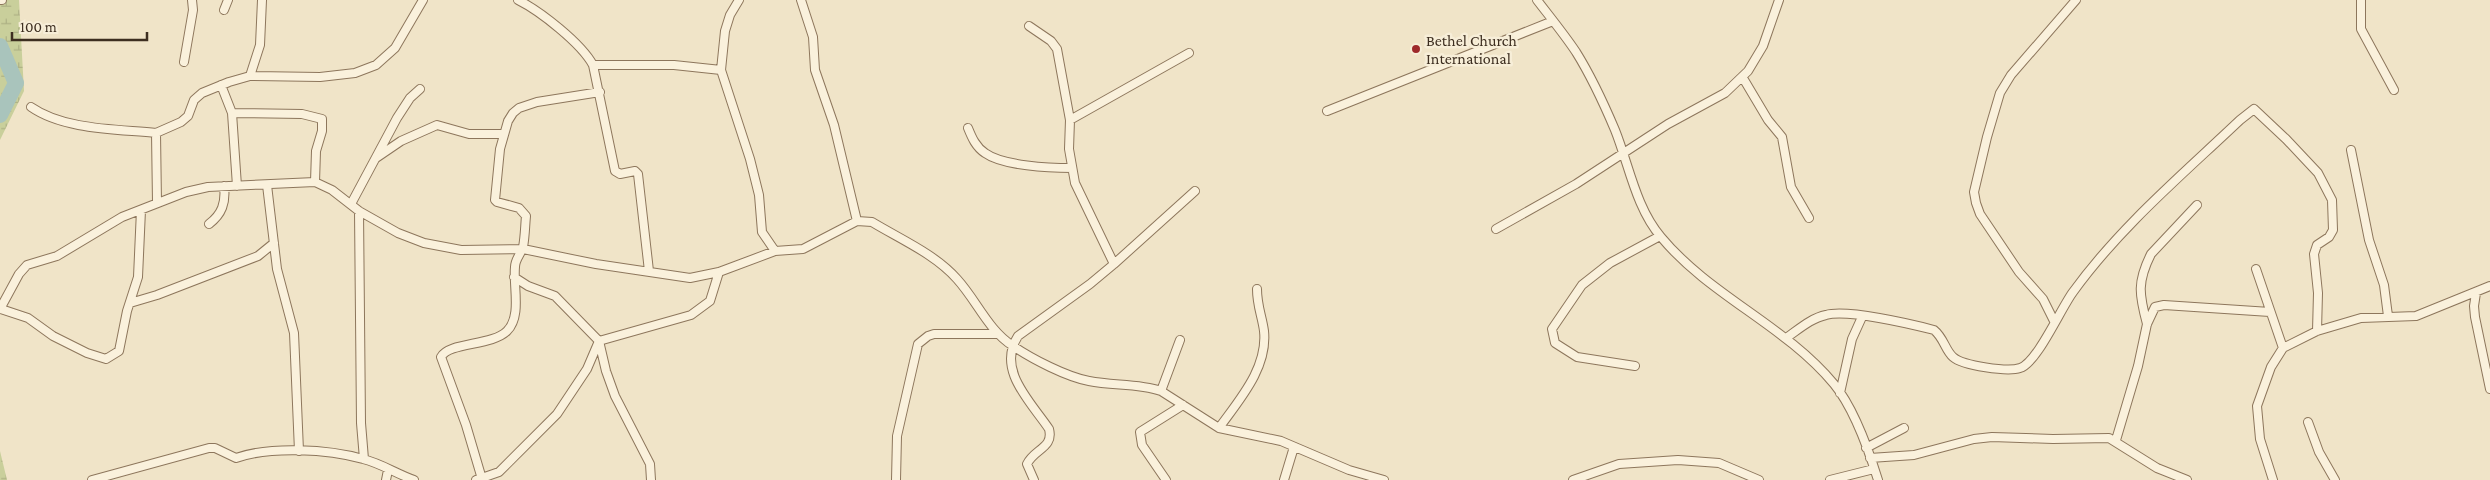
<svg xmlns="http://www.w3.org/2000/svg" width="2490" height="480" viewBox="0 0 2490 480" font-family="'Crimson Pro',serif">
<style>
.wetland{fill:url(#wetland-marsh)}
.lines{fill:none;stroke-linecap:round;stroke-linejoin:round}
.river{stroke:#a9c4bc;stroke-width:16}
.street-casing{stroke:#8d765c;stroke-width:10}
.street{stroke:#faf1dc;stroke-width:8}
.poi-dot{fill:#9e2a2b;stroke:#f7eed8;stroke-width:2}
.labels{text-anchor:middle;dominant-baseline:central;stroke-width:5;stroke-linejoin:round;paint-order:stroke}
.poi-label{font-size:16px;fill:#3d2e20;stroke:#f7eed8;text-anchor:start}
</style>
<defs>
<pattern id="wetland-marsh" width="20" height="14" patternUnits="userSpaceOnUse" patternTransform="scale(1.25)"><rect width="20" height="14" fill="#c9cf9b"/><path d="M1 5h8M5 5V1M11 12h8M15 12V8" fill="none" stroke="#aeb285"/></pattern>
</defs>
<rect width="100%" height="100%" fill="#f0e4c8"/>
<!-- wetland -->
<path class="wetland" d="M0,0H19L24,91L0,140Z
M0,451L7,480H0Z"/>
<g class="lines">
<!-- river -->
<path class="river" d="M0,46L16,83L0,115"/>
<defs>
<path id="street" d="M0,0H2
M518,0C540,11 581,43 593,65L615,171L620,174L635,171L638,174L649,271
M739,0L730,15L725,31L721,70L750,159L759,195L762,232L775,251
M801,0L813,37L815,70L834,125L857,221
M1537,0C1550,17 1564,34 1576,52C1591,76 1604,104 1615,130C1629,165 1636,208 1661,237C1710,296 1785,325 1834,384C1853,407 1869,451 1878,480
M2361,0V29L2394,90
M224,10L228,0
M1029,26L1051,41L1057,49L1070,120L1069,149L1075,183L1114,264L1090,284L1018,336C996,370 1031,402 1049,429C1054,448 1034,449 1027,464L1034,480
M184,62L193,10L192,0
M593,65H674L721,70
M250,76L260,45L262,0
M1743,78L1768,120L1782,137L1791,187L1809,218
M221,85L232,113L237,186
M31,107C64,130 117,129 156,133L181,122L188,116L194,100L202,93L229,82L250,76L320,77L355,73L376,65L395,48L423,0
M1327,111L1553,21
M232,113L302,114L322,119V131L316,151L315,182
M1070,120L1189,53
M968,128C972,138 976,147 985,153C1003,166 1050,168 1072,168
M156,133L157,203
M2351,150L2369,240L2384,285L2388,316
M376,158L401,141L437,125L469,134H504
M267,185L277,269L294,333L299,451
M351,204L397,118L410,98L420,89
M359,211L361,423L364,459
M209,224C222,214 226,203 224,186
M1496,229L1576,184L1668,124L1725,93L1748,71L1763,46L1779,0
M1114,264L1195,191
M2256,269L2283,348
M514,277L528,286L555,296L599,341L606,371L615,396L650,464L651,480
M2476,293L2474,306L2475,317L2490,389
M130,303L157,295L258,256L274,243
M0,309L19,274L27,265L57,256L122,217L186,192L208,187L315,182L332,190L359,211L398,233L424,243L461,250L523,249L596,264L690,278L719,272L775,251L803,249L857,221L872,222C900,239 935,254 957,279C977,301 988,330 1013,346C1032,359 1067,377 1089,381C1113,386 1138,383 1161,391L1219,428L1281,441L1349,470L1384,480
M1,309L28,318L53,336L87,353L106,359L119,351L127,311L138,277L141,210
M2054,321L2043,299L2019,272L1980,214L1976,203L1974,192L1987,137L2000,93L2011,75L2076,0
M2147,324C2139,294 2137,282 2151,254L2197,205
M1786,338C1798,330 1811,318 1826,315C1847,309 1911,324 1934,330C1944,338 1945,350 1953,357C1963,366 2008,372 2020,368C2037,363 2061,308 2073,292C2120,227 2182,175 2240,120L2254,109L2286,139L2318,173L2332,200L2333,230L2329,237L2317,245L2314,254L2318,293L2317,331
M1635,366L1577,357L1555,343L1552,329L1582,285L1610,263L1660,236
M1161,391L1180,340
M1840,393L1852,339L1862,317
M2308,422L2319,452L2335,480
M1219,428C1239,400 1268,368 1264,331C1262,316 1257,306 1257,289
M2116,440L2138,366L2147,324L2155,307L2164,305L2270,312
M1866,448L1904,428
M1870,458L1914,455L1974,439L1992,437L2053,439L2109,438L2157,468L2187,480
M482,479L466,425L441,357C449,342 492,346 507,331C522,316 513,287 515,267C515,259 521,254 523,247C525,237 525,226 526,216L519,208L497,202L495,200L500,149L508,121L513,113L519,108L537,102L600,92
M92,480L209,448H215L236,458C270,446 328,449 363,459C380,463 397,474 414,480
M386,480L388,470
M476,480L499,472L557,414L587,369L599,341L691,315L710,301L719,272
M896,480L897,436L918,344L928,336L934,334H998
M1166,480L1142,445L1140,432L1183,405
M1284,480L1294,447
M1573,480L1619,464L1678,460L1719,463L1759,480
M1830,480L1874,469
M2273,480L2260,439L2257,406L2271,367L2283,348L2317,331L2361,318L2416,316L2490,286"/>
</defs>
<!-- street casing -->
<use href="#street" class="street-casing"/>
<!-- street -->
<use href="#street" class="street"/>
</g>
<!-- markers -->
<circle class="poi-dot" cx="1416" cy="49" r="5"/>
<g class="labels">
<!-- poi labels -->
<g class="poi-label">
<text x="1426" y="40">Bethel Church<tspan x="1426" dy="18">International</tspan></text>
</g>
</g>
<!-- scale -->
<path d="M12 32v8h135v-8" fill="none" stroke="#3d2e20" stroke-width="2.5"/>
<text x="20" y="32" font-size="15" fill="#3d2e20" stroke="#f7eed8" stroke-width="4" paint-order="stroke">100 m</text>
</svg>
